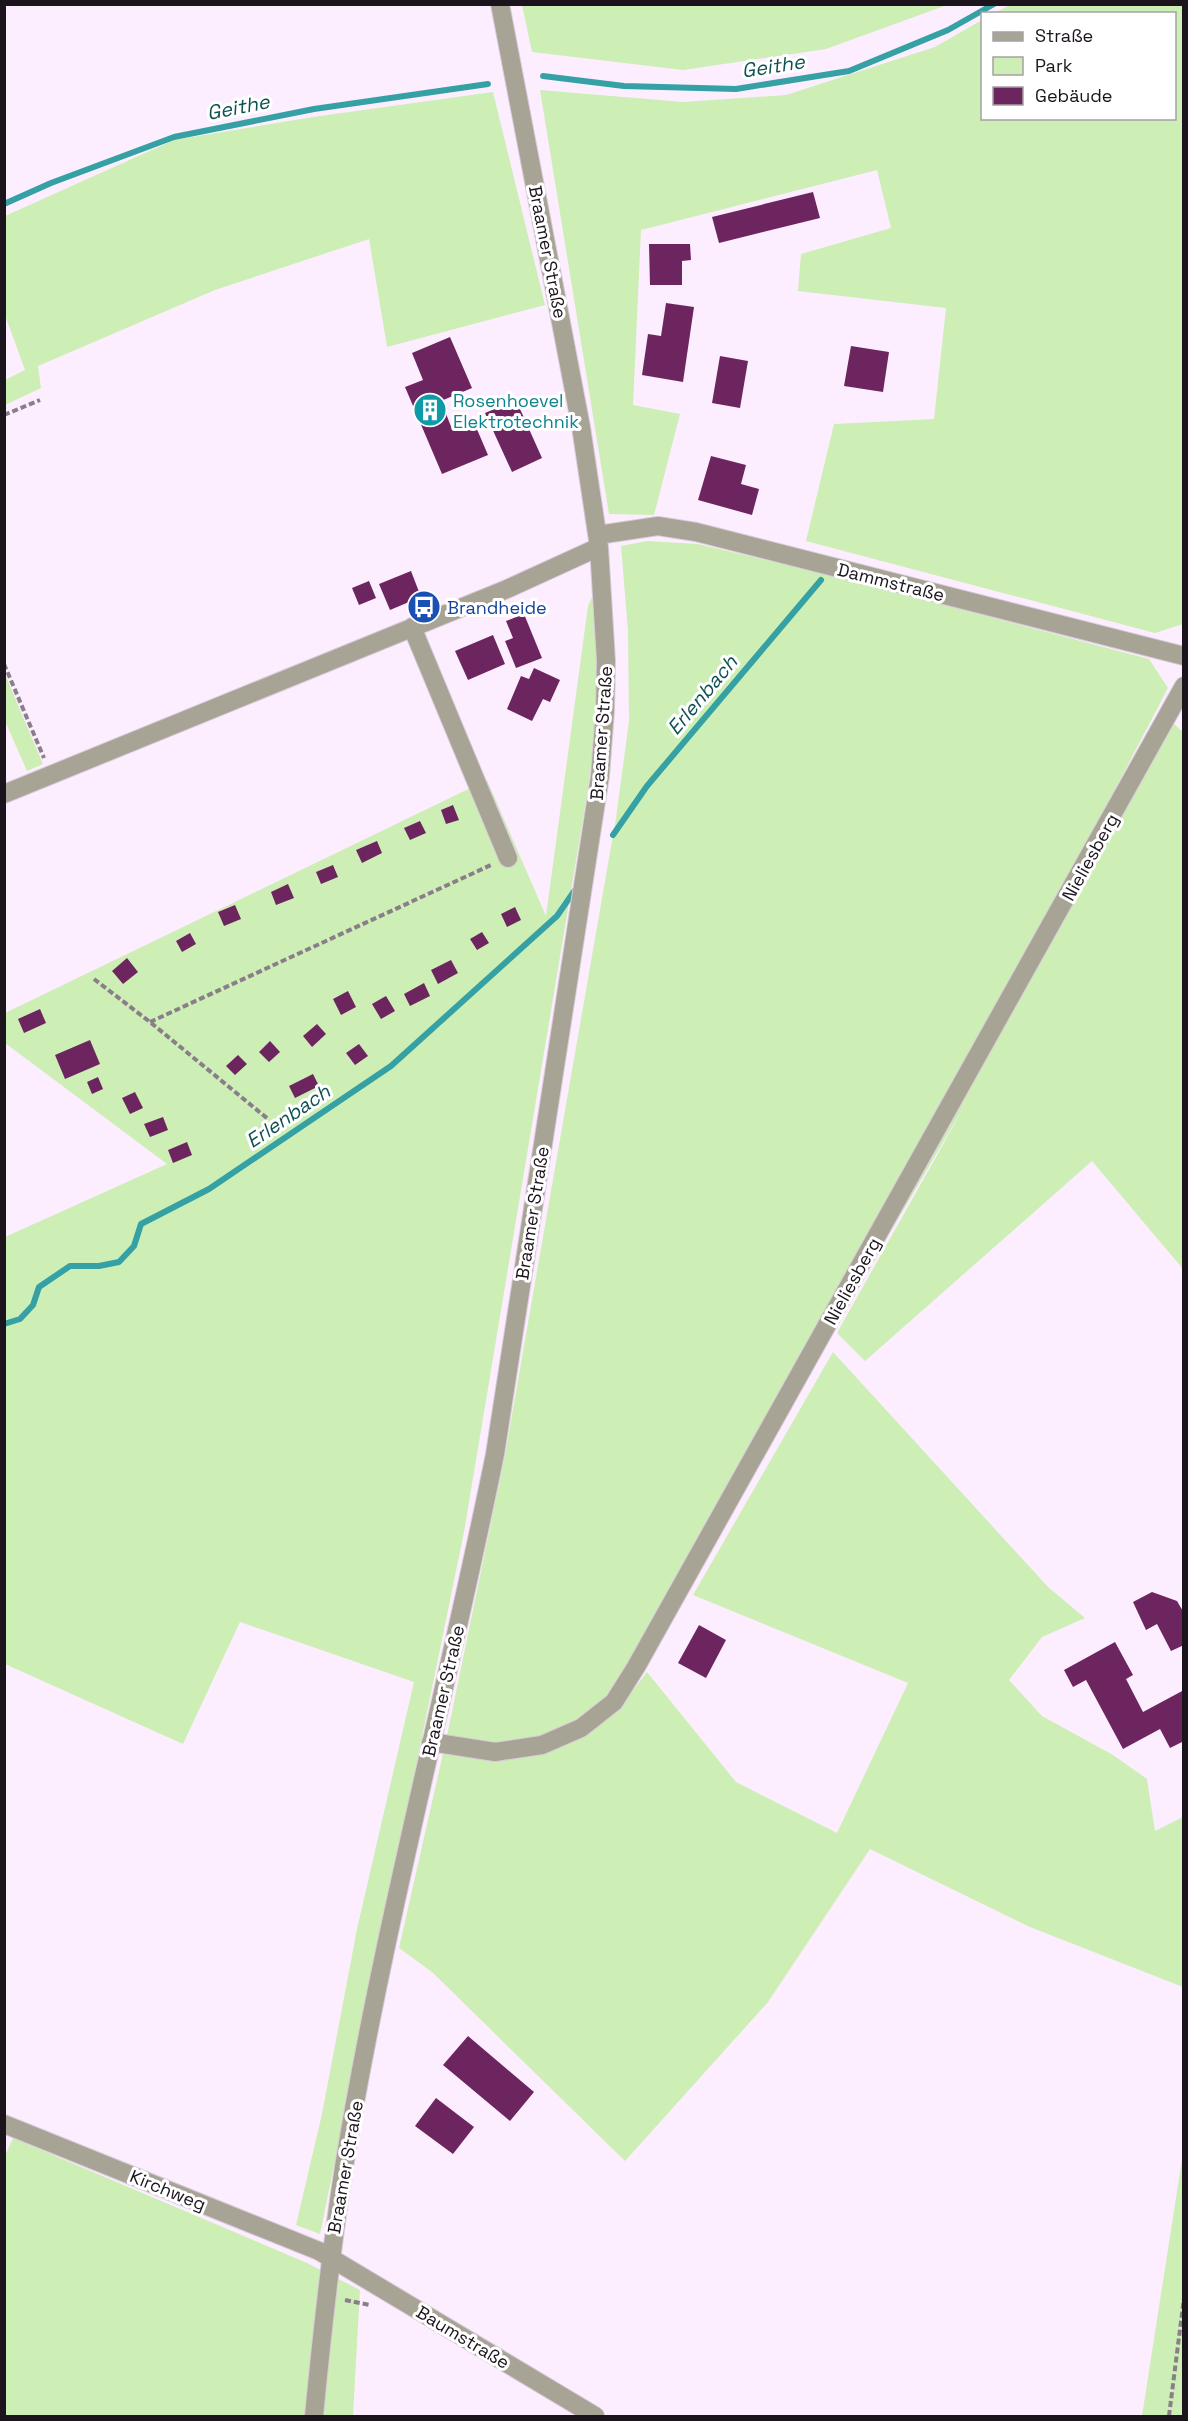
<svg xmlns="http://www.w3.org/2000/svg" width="1188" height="2421" viewBox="0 0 1188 2421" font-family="'Space Grotesk',sans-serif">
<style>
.green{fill:#cdeeb4}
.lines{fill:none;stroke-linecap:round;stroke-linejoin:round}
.stream{stroke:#35a1a4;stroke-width:6}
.building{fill:#6d2560}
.minor-casing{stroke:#d9cbdb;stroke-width:20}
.path{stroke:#897e8a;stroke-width:4;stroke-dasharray:6 3;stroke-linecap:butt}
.minor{stroke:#a7a395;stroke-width:18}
.labels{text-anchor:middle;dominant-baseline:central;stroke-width:6;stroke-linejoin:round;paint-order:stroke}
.street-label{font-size:18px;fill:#1c141d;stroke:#fff}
.culture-label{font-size:18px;fill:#0d838f;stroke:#fff;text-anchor:start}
.transit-label{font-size:18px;fill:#164399;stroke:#fff;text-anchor:start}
.water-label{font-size:20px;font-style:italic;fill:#0f5152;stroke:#fff}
</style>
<rect width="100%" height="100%" fill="#fdeeff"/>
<!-- green -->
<path class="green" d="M522,5V4L947,5L826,49L683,70L532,52Z
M1010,5H1183V624L1155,633L806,541L834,424L934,419L946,308L798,291L801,254L891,228L877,170L641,230L633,405L680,414L654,515L609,514L540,90L683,102L786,95L935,47L982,20V118H1174V14L994,13Z
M493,92L545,305L387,347L369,239L215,290L38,366L41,388L5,405V380L25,370L5,315V216L174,140L313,117Z
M647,541L698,544L830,575L1149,659L1168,688L1102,814L1121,818L1173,723L1184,733L1183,1269L1092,1161L865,1361L837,1333L968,1100L884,1243L707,1531L609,1698L579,1722L541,1736L496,1743L477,1742L494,1759L620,1707L647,1672L736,1782L837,1833L908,1683L693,1595L833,1352L1048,1587L1085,1618L1042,1637L1009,1680L1042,1716L1113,1755L1147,1779L1155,1831L1183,1817V1987L1030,1927L870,1849L768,2002L625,2161L432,1972L399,1948L447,1736L505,1455L616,818L629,721L628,631L621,546Z
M592,597C604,659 596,726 588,789L464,1532L320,2234L296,2225L322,2114L357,1929L414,1682L240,1622L183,1744L5,1664V1237L167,1164L5,1043V1013L487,780L546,916L588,606Z
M4,672L43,764L27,771L5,721Z
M13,2138L307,2263L360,2290L353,2416H5L4,2158Z
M1183,2153V2416H1142Z"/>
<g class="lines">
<!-- stream -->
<path class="stream" d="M543,76L624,86L736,89L849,71L948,30L994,4
M4,204L51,183L174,137L314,109L488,84
M613,835L647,786L821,580
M4,1324L20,1319L33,1305L39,1287L70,1266H99L119,1262L134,1246L141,1224L209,1189L391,1066L557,916L575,890"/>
</g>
<!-- building -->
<path class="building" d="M813,192L820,218L719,243L712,217Z
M649,244H690L691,260L682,261V285H650Z
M666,303L694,307L683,382L642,375L648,334L661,336Z
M450,337L472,388L441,401L452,429L473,420L488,455L442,474L405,387L423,380L412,353Z
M851,346L889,352L883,392L844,386Z
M720,356L748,361L740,408L712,403Z
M516,400L542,458L512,472L485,413Z
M711,456L746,465L741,484L759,489L752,515L698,500Z
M411,571L421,597L390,610L379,584Z
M369,581L376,598L359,605L352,588Z
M524,614L542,658L516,668L505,641L513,638L506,621Z
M493,635L505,664L468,680L455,651Z
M534,668L560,680L550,702L543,699L532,721L507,709L521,676L529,679Z
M453,805L459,820L446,824L441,810Z
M420,821L426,833L410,840L404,828Z
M377,841L382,853L362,863L356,850Z
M333,865L338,877L321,884L316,872Z
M288,884L294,898L276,905L271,892Z
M235,905L241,919L224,926L218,912Z
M515,907L521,920L507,927L501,914Z
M482,932L489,943L477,950L470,939Z
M190,933L196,944L182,952L176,941Z
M127,958L138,972L123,984L112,971Z
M451,960L458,973L438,984L431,970Z
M424,983L430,996L410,1006L404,994Z
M348,991L356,1007L341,1015L333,999Z
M386,996L395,1011L381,1019L372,1004Z
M40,1009L46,1023L24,1033L18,1019Z
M317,1024L326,1034L312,1047L303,1036Z
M90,1040L100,1064L65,1079L55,1055Z
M270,1041L280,1052L269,1062L259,1052Z
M359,1044L368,1056L355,1065L346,1053Z
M238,1055L247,1064L235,1075L226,1066Z
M313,1074L319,1086L295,1098L289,1086Z
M98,1077L103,1089L92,1094L87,1082Z
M135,1092L143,1108L130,1114L122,1098Z
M163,1117L168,1130L150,1137L144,1124Z
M187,1142L192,1155L173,1163L168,1150Z
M1152,1592L1177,1601L1184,1613V1645L1171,1651L1157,1624L1146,1630L1133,1602Z
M699,1625L726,1640L706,1678L678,1663Z
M1115,1642L1133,1675L1126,1679L1143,1712L1184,1690V1741L1170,1748L1160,1729L1123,1749L1086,1680L1073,1687L1064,1670Z
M468,2036L534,2092L510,2121L443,2065Z
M436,2098L474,2127L453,2154L415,2126Z"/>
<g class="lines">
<defs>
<path id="minor" d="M598,535L658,526L696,532L1184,656
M412,627L508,858
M4,794L507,589L599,547
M431,1742L495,1752L542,1745L581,1728L614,1702L636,1667L1184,686
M4,2124L319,2251L595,2416
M314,2416C322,2333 331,2250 344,2167C383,1927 447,1692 495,1454L600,776L605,711L606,661L599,547L581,427L500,4"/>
</defs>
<!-- minor casing -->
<use href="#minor" class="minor-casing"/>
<!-- path -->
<path class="path" d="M4,415L40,400
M4,664L44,758
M94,979L150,1022L268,1119
M150,1022L491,865
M345,2300L370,2305
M1169,2416L1184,2298"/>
<!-- minor -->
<use href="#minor" class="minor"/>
</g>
<!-- icons -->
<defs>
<symbol id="building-disc" viewBox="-11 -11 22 22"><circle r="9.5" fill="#0f9aa8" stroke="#fff"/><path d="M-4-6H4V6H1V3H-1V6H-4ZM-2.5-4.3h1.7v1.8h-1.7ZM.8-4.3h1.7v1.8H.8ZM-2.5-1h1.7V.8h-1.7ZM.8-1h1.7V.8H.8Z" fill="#fff"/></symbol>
<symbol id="bus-disc" viewBox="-11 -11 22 22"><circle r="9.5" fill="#1a4fb4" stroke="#fff"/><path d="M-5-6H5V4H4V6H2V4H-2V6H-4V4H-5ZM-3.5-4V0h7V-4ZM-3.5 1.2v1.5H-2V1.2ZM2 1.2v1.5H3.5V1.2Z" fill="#fff"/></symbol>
</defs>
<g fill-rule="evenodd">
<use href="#building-disc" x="411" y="391" width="38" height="38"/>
<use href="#bus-disc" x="405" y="588" width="38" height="38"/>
</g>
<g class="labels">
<!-- street labels -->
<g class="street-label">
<text transform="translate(548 252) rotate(79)">Braamer Straße</text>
<text transform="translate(891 582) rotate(14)">Dammstraße</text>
<text transform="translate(601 733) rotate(-86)">Braamer Straße</text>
<text transform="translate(1090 857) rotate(-61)">Nieliesberg</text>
<text transform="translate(532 1213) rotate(-81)">Braamer Straße</text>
<text transform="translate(852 1281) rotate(-61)">Nieliesberg</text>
<text transform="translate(443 1691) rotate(-77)">Braamer Straße</text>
<text transform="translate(345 2167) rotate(-80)">Braamer Straße</text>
<text transform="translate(168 2190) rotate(22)">Kirchweg</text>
<text transform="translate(463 2337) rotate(31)">Baumstraße</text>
</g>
<!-- culture labels -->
<g class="culture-label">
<text x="453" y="400">Rosenhoevel<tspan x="453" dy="21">Elektrotechnik</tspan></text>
</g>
<!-- transit labels -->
<g class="transit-label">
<text x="447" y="607">Brandheide</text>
</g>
<!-- water labels -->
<g class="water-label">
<text transform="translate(773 66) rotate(-9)">Geithe</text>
<text transform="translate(238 107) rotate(-11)">Geithe</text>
<text transform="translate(702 695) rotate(-50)">Erlenbach</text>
<text transform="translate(288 1116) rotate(-34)">Erlenbach</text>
</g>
</g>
<!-- border -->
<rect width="1188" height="2421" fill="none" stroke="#1c141d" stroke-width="12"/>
<!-- legend -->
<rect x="981" y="12" width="195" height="108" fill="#ffffff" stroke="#a4a1a5" stroke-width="1.5"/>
<rect x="993" y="32" width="30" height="9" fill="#a7a395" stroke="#a4a1a5" stroke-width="1.5"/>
<text x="1035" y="42" font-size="18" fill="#1c141d">Straße</text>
<rect x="993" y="57" width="30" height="18" fill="#cdeeb4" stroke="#a4a1a5" stroke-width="1.5"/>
<text x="1035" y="72" font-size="18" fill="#1c141d">Park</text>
<rect x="993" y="87" width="30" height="18" fill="#6d2560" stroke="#a4a1a5" stroke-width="1.5"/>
<text x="1035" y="102" font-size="18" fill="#1c141d">Gebäude</text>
</svg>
